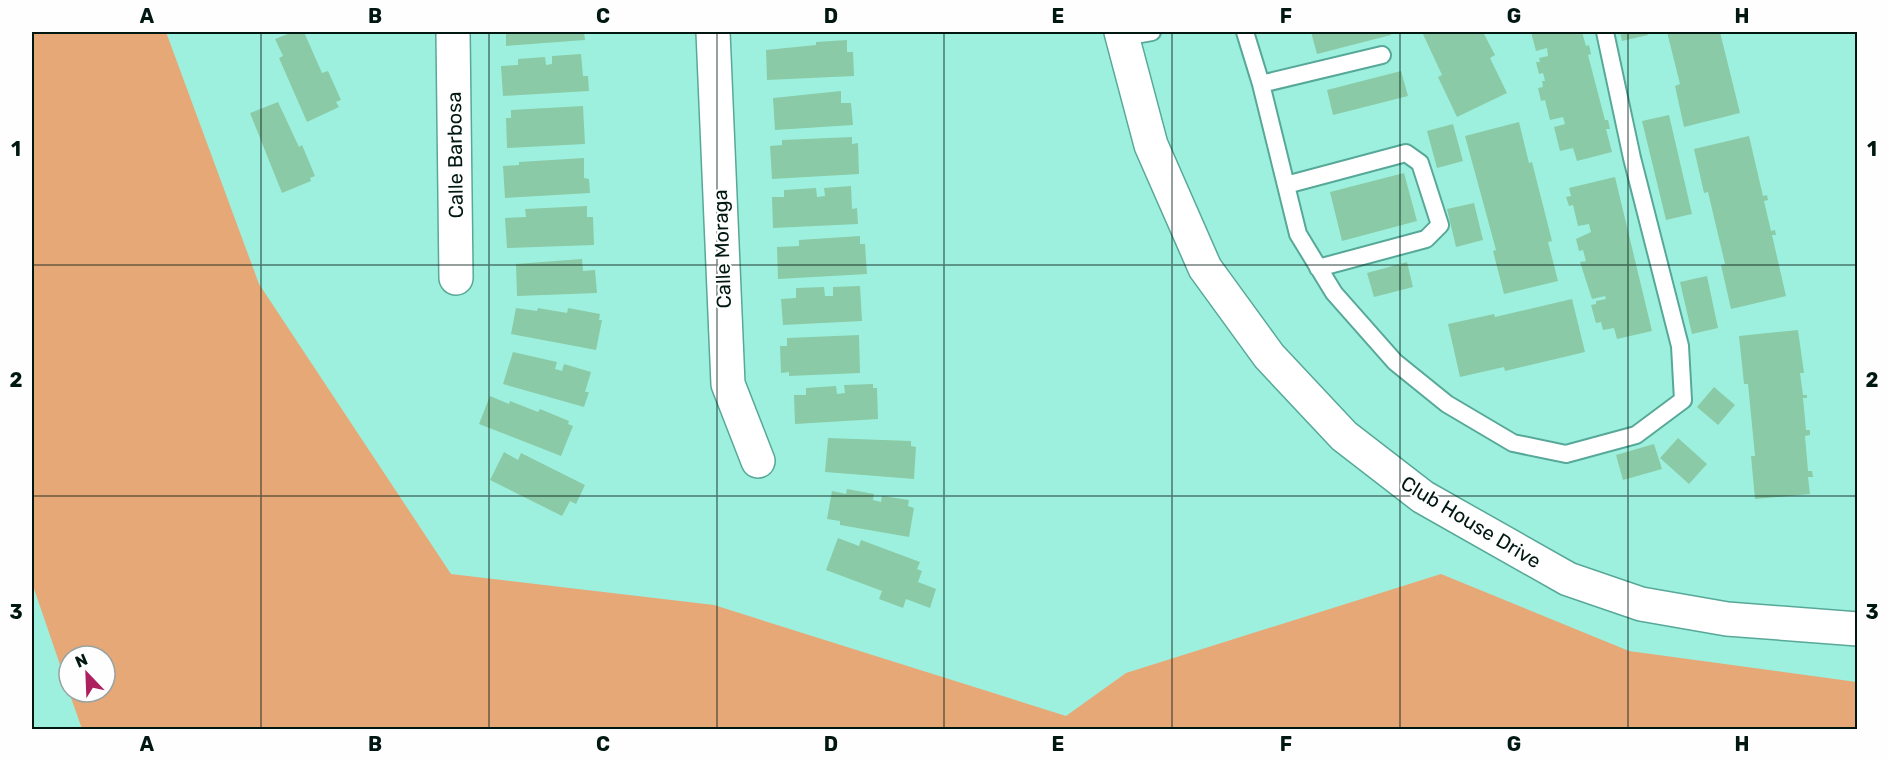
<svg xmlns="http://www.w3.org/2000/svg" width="1889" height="761" viewBox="0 0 1889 761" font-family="Rubik,sans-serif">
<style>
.green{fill:#e6a877}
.building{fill:#8acaa6}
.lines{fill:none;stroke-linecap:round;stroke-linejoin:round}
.service-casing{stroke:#57a898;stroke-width:20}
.minor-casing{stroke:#57a898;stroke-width:36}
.tertiary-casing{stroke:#57a898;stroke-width:36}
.service{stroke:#fff;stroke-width:16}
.minor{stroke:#fff;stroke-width:33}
.tertiary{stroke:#fff;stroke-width:33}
.grid{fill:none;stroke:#001712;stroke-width:1.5;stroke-opacity:0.55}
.labels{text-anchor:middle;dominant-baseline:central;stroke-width:4.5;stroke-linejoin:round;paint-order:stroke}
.street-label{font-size:20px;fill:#001712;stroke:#fefefe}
.neatline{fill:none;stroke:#001712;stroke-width:2}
.grid-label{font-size:20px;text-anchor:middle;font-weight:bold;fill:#001712}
</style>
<rect width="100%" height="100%" fill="#9ef0de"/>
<!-- green -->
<path class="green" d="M32,32H166L259,284L451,574L714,605L1066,716L1126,673L1441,574L1629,651L1857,682V729H82L69,692H105V656H69V691L32,583Z"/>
<!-- building -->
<path class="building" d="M293,32H304L322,73L328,71L341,100L336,102L339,107L307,122L279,58L283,56L275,39Z
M506,32H584L585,40L506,46Z
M1311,32H1390L1391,35L1317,54Z
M1422,32H1483L1495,55L1490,58L1507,93L1457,117L1438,77L1442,75Z
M1531,32H1582L1586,46L1589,45L1591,54L1588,55L1605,120H1608L1610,129H1606L1612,152L1577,161L1573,148L1560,151L1554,127L1565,124L1563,117L1550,120L1545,100L1541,101L1538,88L1543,87L1542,81H1545L1543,73L1539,74L1536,62H1540L1539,58L1548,56L1547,48L1536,51Z
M1620,32H1647L1648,35L1622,41Z
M1667,32H1720L1740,113L1684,127L1675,86L1680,84Z
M847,40V52H853L854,76L767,80L766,50L816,45V42Z
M581,54L583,76H588L589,91L503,96L501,66L518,65V59L545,57L546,65L552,64V56Z
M1401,71L1408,96L1333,115L1327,90Z
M841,91V103H851L853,125L775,130L773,98Z
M278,102L299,147L302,145L315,176L310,178L311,181L282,193L250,113Z
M583,106L585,144L507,148L506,118H511V110Z
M1669,115L1692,214L1666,220L1642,121Z
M1519,122L1529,163L1532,162L1552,241L1548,242L1558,281L1504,294L1493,251L1496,250L1465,136Z
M1453,124L1463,161L1437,168L1427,131Z
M1749,136L1763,196L1767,195L1768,200L1764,201L1771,231L1775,230L1776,235H1772L1786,296L1731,309L1721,265L1725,264L1708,192L1704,193L1694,149Z
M852,137V144L858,143L859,174L772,179L770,146L782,145V140Z
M584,158V178L589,179L590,193L505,198L503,166L519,165V162Z
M1404,173L1417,221L1342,241L1330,192Z
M1615,177L1652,331L1617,339L1614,328L1603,330L1601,322L1596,323L1591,305L1596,304V301L1606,299L1605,296L1592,299L1580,262L1586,261L1583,250L1579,251L1576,239L1591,232L1589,224L1578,226L1573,205L1569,206L1566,197L1571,196L1569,188Z
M851,186L852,209L857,208L858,224L773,228L772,197H784V190L816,188L817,197L825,196L824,188Z
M1474,203L1483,240L1456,247L1447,209Z
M587,206V217H593L594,245L507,248L505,218L526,217L525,209Z
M860,236V244H865L867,274L778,279L777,247L799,246V240Z
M582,259L583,271L595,270L597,293L517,296L516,264Z
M1407,262L1413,287L1374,297L1367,273Z
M1707,276L1718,328L1692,334L1680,282Z
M860,286L862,321L783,325L781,299L796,298V288L824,287L825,296H833V287Z
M1572,299L1585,352L1505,371L1504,367L1460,377L1448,324L1494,314L1495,317Z
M516,308L537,311L538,308L567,313L568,308L600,314L599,320H602L596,350L511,334Z
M1798,330L1804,373H1800L1803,395H1807V398H1803L1806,430H1810V435L1805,436L1808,471H1812L1813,477H1808L1810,494L1755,499L1751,456H1755L1748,384H1744L1739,336Z
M859,335L860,373L789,376V372L781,373L780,346H787V338Z
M513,352L557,362L555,369L562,371L564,364L591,372L585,392H589L584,407L503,384Z
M873,384V388H877L878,419L795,424L794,395H806V388L836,386L837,394L845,393L844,385Z
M1714,387L1735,405L1718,425L1697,407Z
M490,396L509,404L510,401L538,412L540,409L569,421L568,424L573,426L561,456L479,424Z
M828,438L911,441V446L916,447L914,479L825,472Z
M1678,438L1707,464L1689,484L1660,458Z
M1654,444L1662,469L1623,480L1616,455Z
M504,452L518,460L521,453L585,485L576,504L570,501L562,516L490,480Z
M847,489L874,494L873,500L881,502L882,496L909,500L908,506L914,508L909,537L840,525V521L827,519L832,491L846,494Z
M838,538L859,546L861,540L920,562L917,569L922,571L918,582L936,589L930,608L906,599L903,608L879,599L882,591L826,570Z"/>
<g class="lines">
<defs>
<path id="service" d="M1245,32L1261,84L1298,234L1334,293L1395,362L1447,404L1513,443L1566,454L1636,435L1683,400L1680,346L1632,158L1605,32
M1123,37L1152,32
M1261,84L1382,55
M1286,185L1406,153L1420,163L1440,225L1426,239L1318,268"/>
<path id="minor" d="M453,32L456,278
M713,32L728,384L758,461"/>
<path id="tertiary" d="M1121,32L1151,145L1205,268L1269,356L1344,436L1423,497L1568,579L1641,604L1727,619L1858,629"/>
</defs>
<!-- service casing -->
<use href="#service" class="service-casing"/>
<!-- minor casing -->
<use href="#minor" class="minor-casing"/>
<!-- tertiary casing -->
<use href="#tertiary" class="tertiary-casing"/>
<!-- service -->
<use href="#service" class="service"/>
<!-- minor -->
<use href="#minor" class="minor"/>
<!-- tertiary -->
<use href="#tertiary" class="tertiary"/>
</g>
<!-- grid -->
<path class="grid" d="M261,32V730M489,32V730M717,32V730M944,32V730M1172,32V730M1400,32V730M1628,32V730M32,265H1858M32,496H1858"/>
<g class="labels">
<!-- street labels -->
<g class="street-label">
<text transform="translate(455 155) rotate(-91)">Calle Barbosa</text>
<text transform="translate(722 249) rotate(-92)">Calle Moraga</text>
<text transform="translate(1471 522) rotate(31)">Club House Drive</text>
</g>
</g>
<!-- border -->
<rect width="1889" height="761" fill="none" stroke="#fefefe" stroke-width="66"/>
<!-- north arrow -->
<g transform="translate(87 674) rotate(337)"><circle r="28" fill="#fefefe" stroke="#98a2a0" stroke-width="1.5"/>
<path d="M0-4.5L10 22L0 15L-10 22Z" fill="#ac2060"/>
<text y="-9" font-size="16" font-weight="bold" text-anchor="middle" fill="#001712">N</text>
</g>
<rect x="33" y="33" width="1823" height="695" class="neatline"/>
<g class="grid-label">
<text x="147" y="23">A</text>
<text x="375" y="23">B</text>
<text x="603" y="23">C</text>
<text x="831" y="23">D</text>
<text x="1058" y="23">E</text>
<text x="1286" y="23">F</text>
<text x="1514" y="23">G</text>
<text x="1742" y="23">H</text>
<text x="16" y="156">1</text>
<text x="1872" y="156">1</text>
<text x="16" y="387">2</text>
<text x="1872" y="387">2</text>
<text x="16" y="619">3</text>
<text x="1872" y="619">3</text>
<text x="147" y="751">A</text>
<text x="375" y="751">B</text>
<text x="603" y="751">C</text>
<text x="831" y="751">D</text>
<text x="1058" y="751">E</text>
<text x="1286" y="751">F</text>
<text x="1514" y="751">G</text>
<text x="1742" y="751">H</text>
</g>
</svg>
